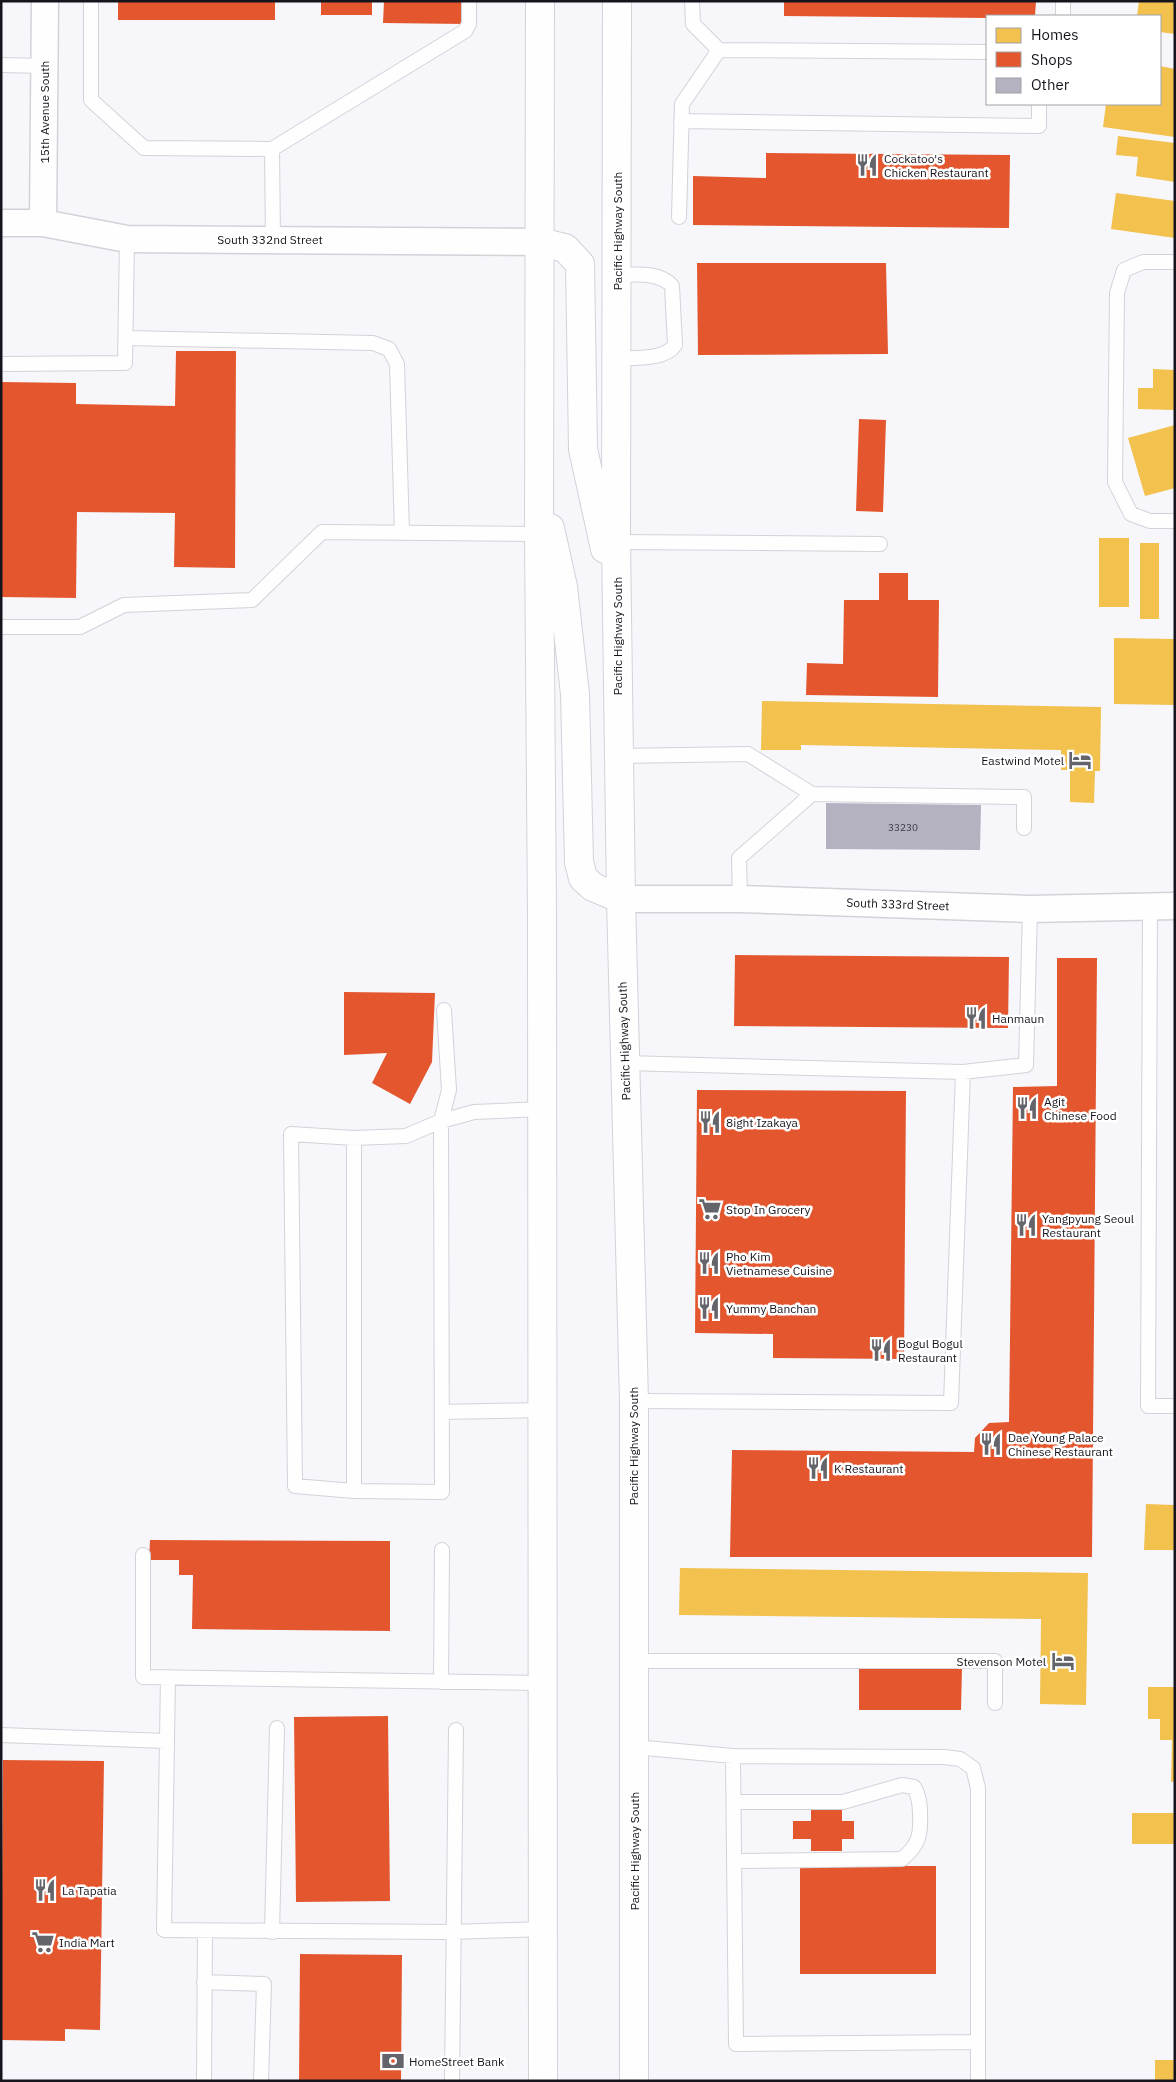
<svg xmlns="http://www.w3.org/2000/svg" width="1176" height="2082" viewBox="0 0 1176 2082" font-family="'IBM Plex Sans',sans-serif">
<style>
.homes{fill:#f2c14e}
.shops{fill:#e4572e}
.building{fill:#b4b1c0}
.lines{fill:none;stroke-linecap:round;stroke-linejoin:round}
.lane-casing{stroke:#d3d2d9;stroke-width:16}
.street-casing{stroke:#d3d2d9;stroke-width:29}
.primary-casing{stroke:#d3d2d9;stroke-width:30}
.lane{stroke:#fefefe;stroke-width:14}
.street{stroke:#fefefe;stroke-width:26}
.primary{stroke:#fefefe;stroke-width:28}
.labels{text-anchor:middle;dominant-baseline:central;stroke-width:5;stroke-linejoin:round;paint-order:stroke}
.number-label{font-size:10px;fill:#3e3c46}
.street-label{font-size:12px;fill:#16151d;stroke:#fff}
.poi-label{font-size:12px;fill:#16151d;stroke:#fff;text-anchor:start}
</style>
<rect width="100%" height="100%" fill="#f6f6fb"/>
<!-- homes -->
<path class="homes" d="M1139,1H1175V34L1160,32V16H1137Z
M1160,66L1175,69V137L1103,127L1106,104H1160Z
M1118,136L1175,143V182L1136,176L1138,157L1116,155Z
M1116,193L1175,201V238L1111,229Z
M1153,369L1175,370V410L1138,409V388H1153Z
M1175,425V488L1145,496L1128,438Z
M1099,538H1129V607H1099Z
M1140,543H1159V619H1140Z
M1114,638L1175,639V705L1114,704Z
M762,701L1101,707L1100,771H1095L1094,803L1070,802V770H1061V750L801,745V750H761Z
M1146,1504L1175,1505V1550H1144Z
M680,1568L1088,1573L1086,1705L1040,1704L1041,1619L679,1615Z
M1148,1687H1175V1781L1171,1782L1172,1740H1160V1719H1148Z
M1132,1813H1175V1844H1132Z
M1155,2060H1175V2081H1155Z"/>
<!-- shops -->
<path class="shops" d="M118,1H275V20H118Z
M321,1H372V15H321Z
M384,1H464V24L383,23Z
M784,1H1036L1035,16H987V18L784,16Z
M766,153L1010,155L1009,228L693,225V176L766,178Z
M697,263H886L888,354L698,355Z
M176,351H236L235,568L174,567L175,513L77,512L76,598L1,597V382L76,383V404L175,406Z
M859,419L886,420L883,512L856,511Z
M879,573H908V600H939L938,697L806,695L807,663L843,664L844,600H879Z
M735,955L1009,957L1008,1028L734,1026Z
M1057,958H1097L1092,1557H730L732,1450L974,1452L975,1438L989,1423L1009,1422L1013,1087L1057,1086Z
M344,992L435,993L432,1062L410,1104L372,1083L387,1053L344,1055Z
M697,1090L906,1091L904,1359L773,1358V1334L695,1333Z
M150,1540L390,1541V1631L192,1629L193,1575H179V1560H149Z
M859,1667L962,1668L961,1710H859Z
M388,1716L390,1901L296,1902L294,1717Z
M3,1760L104,1761L100,2030L65,2029V2041L1,2040Z
M811,1805H842V1821H854V1839H842V1851H811V1839H793V1821H811Z
M800,1866H936V1974H800Z
M300,1954L402,1955L401,2081H299Z"/>
<!-- building -->
<path class="building" d="M826,803L981,805L980,850L826,849Z"/>
<g class="lines">
<defs>
<path id="lane" d="M91,1V100L144,148L272,149L465,31L469,24V1
M1063,1V16
M719,50L987,52
M1,65L44,66
M681,121L1039,126V104
M272,149L273,239
M679,217L682,104L719,50L693,24L692,1
M1175,262H1143L1124,270L1117,293L1115,482L1131,514L1150,521H1175
M616,275C634,275 659,271 672,286L675,345C664,361 633,357 617,359
M126,338L373,343L389,349L397,364L402,533
M1,364L125,363L127,239
M616,542L880,544
M1,627H80L124,605L252,600L322,532L539,534
M618,756L748,754L812,794L1024,797V828
M740,899L739,858L812,794
M1150,906L1148,1406H1175
M444,1010L449,1090L441,1121L442,1492L354,1491V1138L406,1136L441,1121L474,1112L542,1109
M625,1063L963,1072L1026,1065L1030,909
M354,1138L291,1134L295,1486L354,1491
M634,1401L951,1403L963,1072
M442,1412L541,1410
M143,1555V1677L542,1683
M633,1661H995V1703
M168,1677L164,1930L452,1932L543,1929
M441,1682L442,1550
M1,1735L167,1741
M634,1747L733,1756L944,1757L960,1759L973,1768L978,1788V2081
M733,1756L736,2044L978,2042
M734,1802H843L902,1785L914,1787C919,1796 920,1803 920,1814C921,1835 919,1845 902,1859L734,1861
M272,1932L277,1728
M204,1982L264,1984L261,2081
M204,2081L205,1931
M452,2081L456,1730"/>
<path id="street" d="M1,223H43L127,239L540,242
M43,223L45,1
M621,899H740L1030,909L1175,906"/>
<path id="primary" d="M540,1L539,534L542,916L543,2081
M617,1L616,542L621,899L634,1401V2081
M540,242L565,248L580,264L583,449L605,549
M550,528L563,587L575,694L579,862L583,878L593,887L621,899"/>
</defs>
<!-- lane casing -->
<use href="#lane" class="lane-casing"/>
<!-- street casing -->
<use href="#street" class="street-casing"/>
<!-- primary casing -->
<use href="#primary" class="primary-casing"/>
<!-- lane -->
<use href="#lane" class="lane"/>
<!-- street -->
<use href="#street" class="street"/>
<!-- primary -->
<use href="#primary" class="primary"/>
</g>
<!-- icons -->
<defs>
<symbol id="restaurant-bare" viewBox="-9 -9 18 18"><path d="M-5-6h1v4h1v-4h1v4h1v-4h1v5L-1.5 .5V6h-2V.5L-5-1ZM5-6V6H3V1.5H1.5Q1.5-4 5-6Z" fill="#64646b" stroke="#fff" stroke-width="2.5" paint-order="stroke"/></symbol>
<symbol id="hotel-bare" viewBox="-9 -9 18 18"><path d="M-6-4.5h1.5V1H6V5H4.5V3h-9V5H-6ZM-4 0a1.8 1.8 0 1 1 3.6 0ZM.5 0V-2.5h3Q6-2.5 6 0Z" fill="#64646b" stroke="#fff" stroke-width="2.5" paint-order="stroke"/></symbol>
<symbol id="supermarket-bare" viewBox="-9 -9 18 18"><path d="M-6-5.5h2.5l.6 2H6L4.5 2H-2.5L-4.4-4H-6ZM-1.5 3.2a1.3 1.3 0 1 0 .1 0ZM3 3.2a1.3 1.3 0 1 0 .1 0Z" fill="#64646b" stroke="#fff" stroke-width="2.5" paint-order="stroke"/></symbol>
<symbol id="bank-bare" viewBox="-9 -9 18 18"><path d="M-6-4H6V4H-6ZM0-2.3a2.3 2.3 0 1 0 0 4.6a2.3 2.3 0 1 0 0-4.6Z" fill="#64646b" stroke="#fff" stroke-width="2.5" paint-order="stroke"/></symbol>
</defs>
<g fill-rule="evenodd">
<use href="#restaurant-bare" x="851" y="149" width="32" height="32"/>
<use href="#hotel-bare" x="1064" y="744" width="32" height="32"/>
<use href="#restaurant-bare" x="960" y="1002" width="32" height="32"/>
<use href="#restaurant-bare" x="1011" y="1092" width="32" height="32"/>
<use href="#restaurant-bare" x="694" y="1106" width="32" height="32"/>
<use href="#supermarket-bare" x="694" y="1193" width="32" height="32"/>
<use href="#restaurant-bare" x="1010" y="1209" width="32" height="32"/>
<use href="#restaurant-bare" x="693" y="1247" width="32" height="32"/>
<use href="#restaurant-bare" x="693" y="1292" width="32" height="32"/>
<use href="#restaurant-bare" x="865" y="1334" width="32" height="32"/>
<use href="#restaurant-bare" x="975" y="1428" width="32" height="32"/>
<use href="#restaurant-bare" x="802" y="1452" width="32" height="32"/>
<use href="#hotel-bare" x="1047" y="1645" width="32" height="32"/>
<use href="#restaurant-bare" x="29" y="1874" width="32" height="32"/>
<use href="#supermarket-bare" x="27" y="1926" width="32" height="32"/>
<use href="#bank-bare" x="377" y="2045" width="32" height="32"/>
</g>
<g class="labels">
<!-- number labels -->
<g class="number-label">
<text x="903" y="827">33230</text>
</g>
<!-- street labels -->
<g class="street-label">
<text transform="translate(44 112) rotate(-90)">15th Avenue South</text>
<text transform="translate(617 231) rotate(-90)">Pacific Highway South</text>
<text x="270" y="239">South 332nd Street</text>
<text transform="translate(617 636) rotate(-90)">Pacific Highway South</text>
<text transform="translate(898 904) rotate(2)">South 333rd Street</text>
<text transform="translate(624 1041) rotate(-92)">Pacific Highway South</text>
<text transform="translate(633 1446) rotate(-90)">Pacific Highway South</text>
<text transform="translate(634 1851) rotate(-90)">Pacific Highway South</text>
</g>
<!-- poi labels -->
<g class="poi-label">
<text x="884" y="158">Cockatoo's<tspan x="884" dy="14">Chicken Restaurant</tspan></text>
<text x="1064" y="760" text-anchor="end">Eastwind Motel</text>
<text x="992" y="1018">Hanmaun</text>
<text x="1044" y="1101">Agit<tspan x="1044" dy="14">Chinese Food</tspan></text>
<text x="726" y="1122">8ight Izakaya</text>
<text x="726" y="1209">Stop In Grocery</text>
<text x="1042" y="1218">Yangpyung Seoul<tspan x="1042" dy="14">Restaurant</tspan></text>
<text x="726" y="1256">Pho Kim<tspan x="726" dy="14">Vietnamese Cuisine</tspan></text>
<text x="726" y="1308">Yummy Banchan</text>
<text x="898" y="1343">Bogul Bogul<tspan x="898" dy="14">Restaurant</tspan></text>
<text x="1008" y="1437">Dae Young Palace<tspan x="1008" dy="14">Chinese Restaurant</tspan></text>
<text x="834" y="1468">K Restaurant</text>
<text x="1046" y="1661" text-anchor="end">Stevenson Motel</text>
<text x="62" y="1890">La Tapatia</text>
<text x="59" y="1942">India Mart</text>
<text x="409" y="2061">HomeStreet Bank</text>
</g>
</g>
<!-- border -->
<rect width="1176" height="2082" fill="none" stroke="#16151d" stroke-width="5"/>
<!-- legend -->
<rect x="986" y="15" width="175" height="90" fill="#ffffff" stroke="#a2a1a5"/>
<rect x="996" y="28" width="25" height="15" fill="#f2c14e" stroke="#a2a1a5"/>
<text x="1031" y="40" font-size="15" fill="#16151d">Homes</text>
<rect x="996" y="52" width="25" height="15" fill="#e4572e" stroke="#a2a1a5"/>
<text x="1031" y="65" font-size="15" fill="#16151d">Shops</text>
<rect x="996" y="78" width="25" height="15" fill="#b4b1c0" stroke="#a2a1a5"/>
<text x="1031" y="90" font-size="15" fill="#16151d">Other</text>
</svg>
